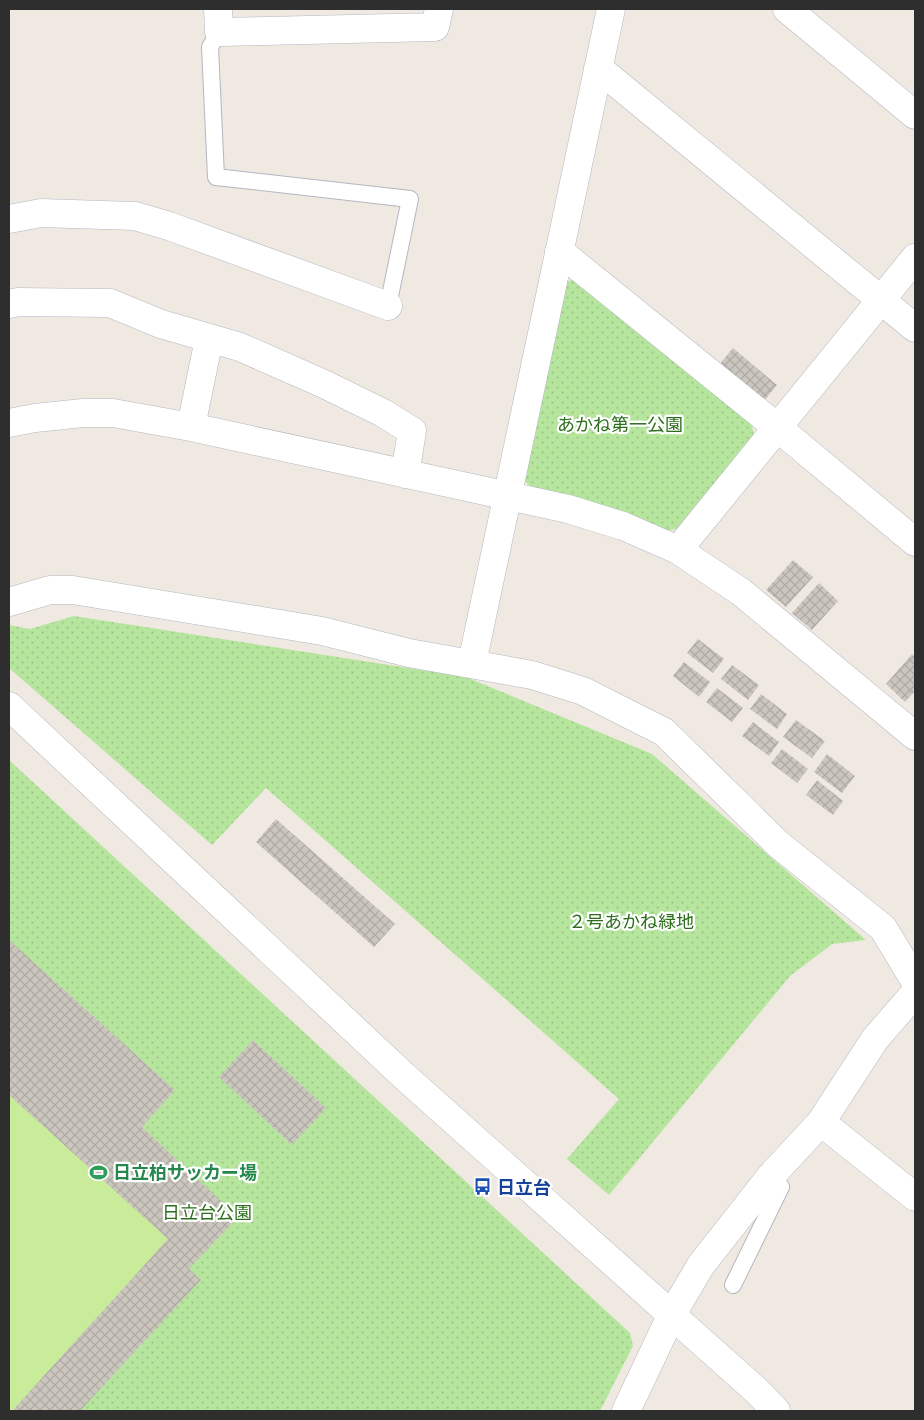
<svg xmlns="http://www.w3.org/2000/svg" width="924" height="1420" viewBox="0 0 924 1420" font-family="Poppins,'Noto Sans JP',sans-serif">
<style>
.grass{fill:url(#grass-dots)}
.pitch{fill:#c9ec9a}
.building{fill:url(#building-cross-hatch)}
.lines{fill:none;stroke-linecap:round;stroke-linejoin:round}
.service-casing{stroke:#b4b7c1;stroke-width:18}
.minor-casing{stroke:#b4b7c1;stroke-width:29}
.tertiary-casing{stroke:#b4b7c1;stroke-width:29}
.service{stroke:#fff;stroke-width:16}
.minor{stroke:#fff;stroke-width:28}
.tertiary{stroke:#fff;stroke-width:28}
.labels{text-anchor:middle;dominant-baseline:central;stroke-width:4.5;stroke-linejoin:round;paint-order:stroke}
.park-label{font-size:18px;fill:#2c6e1b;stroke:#fff}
.leisure-label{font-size:18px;font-weight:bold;fill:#27864d;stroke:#fff;text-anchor:start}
.transit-label{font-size:18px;font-weight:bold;fill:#164399;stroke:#fff;text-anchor:start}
</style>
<defs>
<pattern id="grass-dots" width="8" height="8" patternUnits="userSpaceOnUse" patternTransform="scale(1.25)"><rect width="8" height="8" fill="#b6e59e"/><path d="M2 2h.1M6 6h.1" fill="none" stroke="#9dc588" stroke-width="1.8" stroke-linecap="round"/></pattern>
<pattern id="building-cross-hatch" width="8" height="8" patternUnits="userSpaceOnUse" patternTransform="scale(1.25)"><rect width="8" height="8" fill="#cbc7bf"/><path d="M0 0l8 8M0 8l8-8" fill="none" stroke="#afaba4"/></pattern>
</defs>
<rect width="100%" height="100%" fill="#efe9e1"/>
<!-- grass -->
<path class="grass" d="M576,279L752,425L754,437L676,529L665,531L602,506L530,486L522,478L564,282Z
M74,616L466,677L652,754L866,940L832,944L790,976L609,1195L567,1159L619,1099L266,788L212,845L9,668V625L30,629Z
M9,760L630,1333L633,1346L600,1411H9Z"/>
<!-- pitch -->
<path class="pitch" d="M9,940L175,1090L142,1127L238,1217L189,1268L201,1280L80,1411H9Z"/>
<!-- building -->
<path class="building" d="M733,348L777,385L763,402L719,365Z
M793,560L813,577L786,607L766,590Z
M819,583L838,601L812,630L792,613Z
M698,639L724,659L713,673L687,653Z
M912,654L915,657V691L905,702L886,684Z
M684,662L710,682L699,697L673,676Z
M732,665L759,685L748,700L721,679Z
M717,688L743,708L732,722L706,702Z
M761,694L787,714L777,729L750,709Z
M796,720L825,741L812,758L783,737Z
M753,722L779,742L769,756L742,736Z
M782,749L808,769L797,783L771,763Z
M827,754L855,776L842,793L814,772Z
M817,780L843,801L833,815L806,795Z
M276,819L395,924L374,947L256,842Z
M9,940L175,1090L142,1127L238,1217L189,1269L201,1280L80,1411H12L168,1239L9,1095Z
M253,1040L326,1108L292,1145L219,1077Z"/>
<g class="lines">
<defs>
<path id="service" d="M219,32L210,47L216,177L410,199L388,306
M733,1285L781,1187L771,1176"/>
<path id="minor" d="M218,9L219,32L435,27L439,9
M787,9L915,115
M598,68L915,328
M9,219L41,213L135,216L169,226L388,306
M559,251L778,428L915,542
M9,304L18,302L110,303L161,324L240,347L324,384L383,413L412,431L405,474
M9,423L35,418L83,413H113L191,427L568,509L623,526L678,550L741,592L915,736
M191,427L209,339
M678,550L915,258
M9,602L50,590H73L322,631L409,653L532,675L583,691L664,732L778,844L883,928L915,981
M472,663L611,9
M821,1122L915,1197
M626,1411L671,1316L701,1265L771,1176L821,1122L875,1039L915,993"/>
<path id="tertiary" d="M9,706L404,1076L758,1392L776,1411"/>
</defs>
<!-- service casing -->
<use href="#service" class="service-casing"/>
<!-- minor casing -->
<use href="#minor" class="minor-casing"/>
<!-- tertiary casing -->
<use href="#tertiary" class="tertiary-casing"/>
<!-- service -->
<use href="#service" class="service"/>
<!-- minor -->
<use href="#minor" class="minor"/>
<!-- tertiary -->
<use href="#tertiary" class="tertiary"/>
</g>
<!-- icons -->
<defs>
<symbol id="stadium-bare" viewBox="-9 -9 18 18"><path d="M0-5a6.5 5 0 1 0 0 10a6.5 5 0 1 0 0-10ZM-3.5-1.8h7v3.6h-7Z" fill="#2e9e5b" stroke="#fff" stroke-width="2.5" paint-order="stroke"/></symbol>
<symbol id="bus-bare" viewBox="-9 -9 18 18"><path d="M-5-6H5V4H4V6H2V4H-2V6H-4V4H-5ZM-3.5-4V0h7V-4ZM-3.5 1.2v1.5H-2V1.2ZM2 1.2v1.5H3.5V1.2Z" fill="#1a4fb4" stroke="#fff" stroke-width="2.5" paint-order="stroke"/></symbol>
</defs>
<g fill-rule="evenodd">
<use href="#stadium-bare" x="86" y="1160" width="25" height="25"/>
<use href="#bus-bare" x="470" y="1174" width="25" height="25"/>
</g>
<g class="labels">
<!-- park labels -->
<g class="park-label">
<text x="620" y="424">あかね第一公園</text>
<text x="631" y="921">２号あかね緑地</text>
<text x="207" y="1212">日立台公園</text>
</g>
<!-- leisure labels -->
<g class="leisure-label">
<text x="113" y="1172">日立柏サッカー場</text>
</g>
<!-- transit labels -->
<g class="transit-label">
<text x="497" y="1187">日立台</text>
</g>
</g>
<!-- border -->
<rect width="924" height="1420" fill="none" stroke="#2e2e2e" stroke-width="20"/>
</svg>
